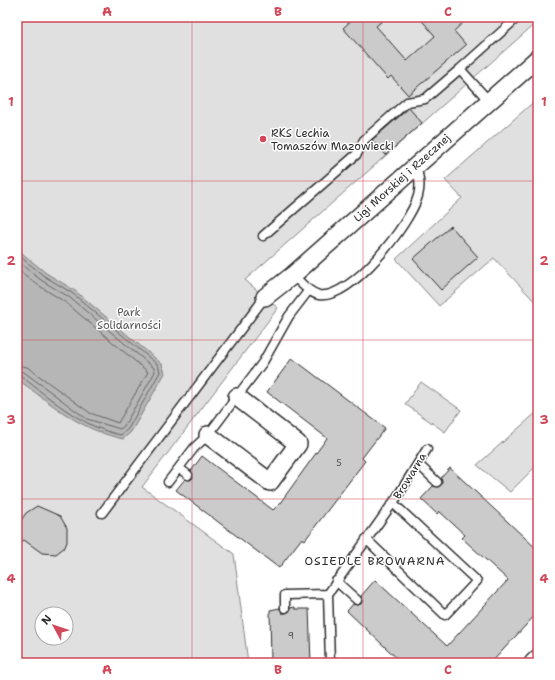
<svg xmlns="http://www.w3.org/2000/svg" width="555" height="680" viewBox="0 0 555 680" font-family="'Shantell Sans',sans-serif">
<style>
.green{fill:#e0e0e0;stroke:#868686;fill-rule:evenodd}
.water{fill:#b6b6b6;stroke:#7e7e7e}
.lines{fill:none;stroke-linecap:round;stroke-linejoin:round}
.shore{stroke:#636363;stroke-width:1}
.building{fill:#cbcbcb;stroke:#2b2b2b}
.lane-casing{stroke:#2b2b2b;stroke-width:11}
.street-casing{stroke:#2b2b2b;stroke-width:20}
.lane{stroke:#fff;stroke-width:8}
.street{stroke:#fff;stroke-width:17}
.grid{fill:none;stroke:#d1495b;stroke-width:1;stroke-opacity:0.55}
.poi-dot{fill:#d1495b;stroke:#fff;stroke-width:1.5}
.labels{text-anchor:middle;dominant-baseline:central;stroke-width:3;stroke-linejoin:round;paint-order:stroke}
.number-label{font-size:9px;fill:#535353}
.poi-label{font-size:11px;fill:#2b2b2b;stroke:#fff;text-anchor:start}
.street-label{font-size:11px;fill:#2b2b2b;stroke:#fff}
.park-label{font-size:11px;fill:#585858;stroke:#fff}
.neighbourhood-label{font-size:12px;letter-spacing:1px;fill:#2b2b2b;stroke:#fff}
.neatline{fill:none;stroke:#d1495b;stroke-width:1.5}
.grid-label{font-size:13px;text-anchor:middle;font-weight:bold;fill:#d1495b}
</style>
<rect width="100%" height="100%" fill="#fff"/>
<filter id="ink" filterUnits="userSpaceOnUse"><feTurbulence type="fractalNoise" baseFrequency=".025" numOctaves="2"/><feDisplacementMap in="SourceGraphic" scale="8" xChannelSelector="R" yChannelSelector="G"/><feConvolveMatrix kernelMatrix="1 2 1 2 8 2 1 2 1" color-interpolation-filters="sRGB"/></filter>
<g filter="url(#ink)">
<!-- green -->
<path class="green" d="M17,17H538V21L245,280L278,308L142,487L234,554L248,663H17ZM42,614H66V638H42Z
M538,98V305L494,258L439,306L396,259L462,198L445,180Z
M421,382L461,410L445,432L405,404Z
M538,411V464L510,492L477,465Z"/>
<!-- water -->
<path class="water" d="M17,249L46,273L74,290L162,364L165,373L160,382L131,432L123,439C78,429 53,405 17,379Z"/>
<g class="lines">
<!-- shore -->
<path class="shore" d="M17,254L44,276L72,293L158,365L160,372L128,429L121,435C82,427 52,400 21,376H17
M17,261L41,280L69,297L154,368L155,372L124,426L120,429L87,419L24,372L17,371
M17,269L38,285L65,302L148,372L118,423L90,413L27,367L17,365"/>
</g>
<!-- building -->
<path class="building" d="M355,17H387L376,26L407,61L435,36L419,17H469L454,31L466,45L408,95L391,76L388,79L343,28Z
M409,108L422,123L386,155L372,140Z
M451,226L478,257L441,290L413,259Z
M292,358L385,428L362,458L365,461L305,540L302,538L279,568L176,490L185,479L190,480L193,478L191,471L202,456L273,510L280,503L327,438L267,392Z
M450,468L538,550V612L491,663H402L347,611L353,604L356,605L361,604L362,601L361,596L375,580L447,646L508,580L462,538L465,535L439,511L437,514L421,499L433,486L438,487L441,485V478Z
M37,506L60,516L67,528V542L65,547L56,554L42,553L24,540L17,545V530L22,519L26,513Z
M295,607V609H309L311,663H271L270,610L280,608L282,613H285L290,611V608Z"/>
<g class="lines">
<defs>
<path id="lane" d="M489,101L460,69L518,17
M263,236L357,154L364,140L407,102L425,99L460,69
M293,275C300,282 309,293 319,295C351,300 410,224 418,196C421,185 419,177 416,166
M418,464L437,482
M179,468L188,475
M168,482L194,448L208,435L263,362L289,316L309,290
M102,513L265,297
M366,539L445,615L477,581L393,503
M336,581L357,600
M285,608V595L328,594
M330,663L328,594L397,497L427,449"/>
<path id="street" d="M265,297L293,275L538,58
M208,435L270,482L298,444L237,397
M533,663L538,658"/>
</defs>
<!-- lane casing -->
<use href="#lane" class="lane-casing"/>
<!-- street casing -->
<use href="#street" class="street-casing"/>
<!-- lane -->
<use href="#lane" class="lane"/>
<!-- street -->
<use href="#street" class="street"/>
</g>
</g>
<!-- grid -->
<path class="grid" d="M192,17V663M363,17V663M17,181H538M17,340H538M17,499H538"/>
<!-- markers -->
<circle class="poi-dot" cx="263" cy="139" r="4"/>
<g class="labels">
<!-- number labels -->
<g class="number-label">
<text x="339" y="463">5</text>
<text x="291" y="636">9</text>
</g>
<!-- poi labels -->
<g class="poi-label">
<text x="271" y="133">RKS Lechia<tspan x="271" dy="13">Tomaszów Mazowiecki</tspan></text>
</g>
<!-- street labels -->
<g class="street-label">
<text transform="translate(402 178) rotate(-42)">Ligi Morskiej i Rzecznej</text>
<text transform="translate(410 476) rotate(-58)">Browarna</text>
</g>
<!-- park labels -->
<g class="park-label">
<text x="129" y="312">Park<tspan x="129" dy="13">Solidarności</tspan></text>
</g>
<!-- neighbourhood labels -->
<g class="neighbourhood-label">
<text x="375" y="561">OSIEDLE BROWARNA</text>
</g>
</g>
<!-- margin -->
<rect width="555" height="680" fill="none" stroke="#fff" stroke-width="44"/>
<!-- north arrow -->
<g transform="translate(54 626) rotate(310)"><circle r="19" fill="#ffffff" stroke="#aaaaaa"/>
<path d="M0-3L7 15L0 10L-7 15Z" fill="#d1495b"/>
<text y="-6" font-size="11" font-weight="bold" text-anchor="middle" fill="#2b2b2b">N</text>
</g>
<rect x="22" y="22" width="511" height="636" class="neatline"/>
<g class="grid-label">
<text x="107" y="16">A</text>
<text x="278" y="16">B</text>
<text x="448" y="16">C</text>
<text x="11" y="106">1</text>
<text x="544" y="106">1</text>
<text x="11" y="265">2</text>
<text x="544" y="265">2</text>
<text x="11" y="424">3</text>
<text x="544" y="424">3</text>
<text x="11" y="583">4</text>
<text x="544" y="583">4</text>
<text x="107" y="674">A</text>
<text x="278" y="674">B</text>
<text x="448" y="674">C</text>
</g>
</svg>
